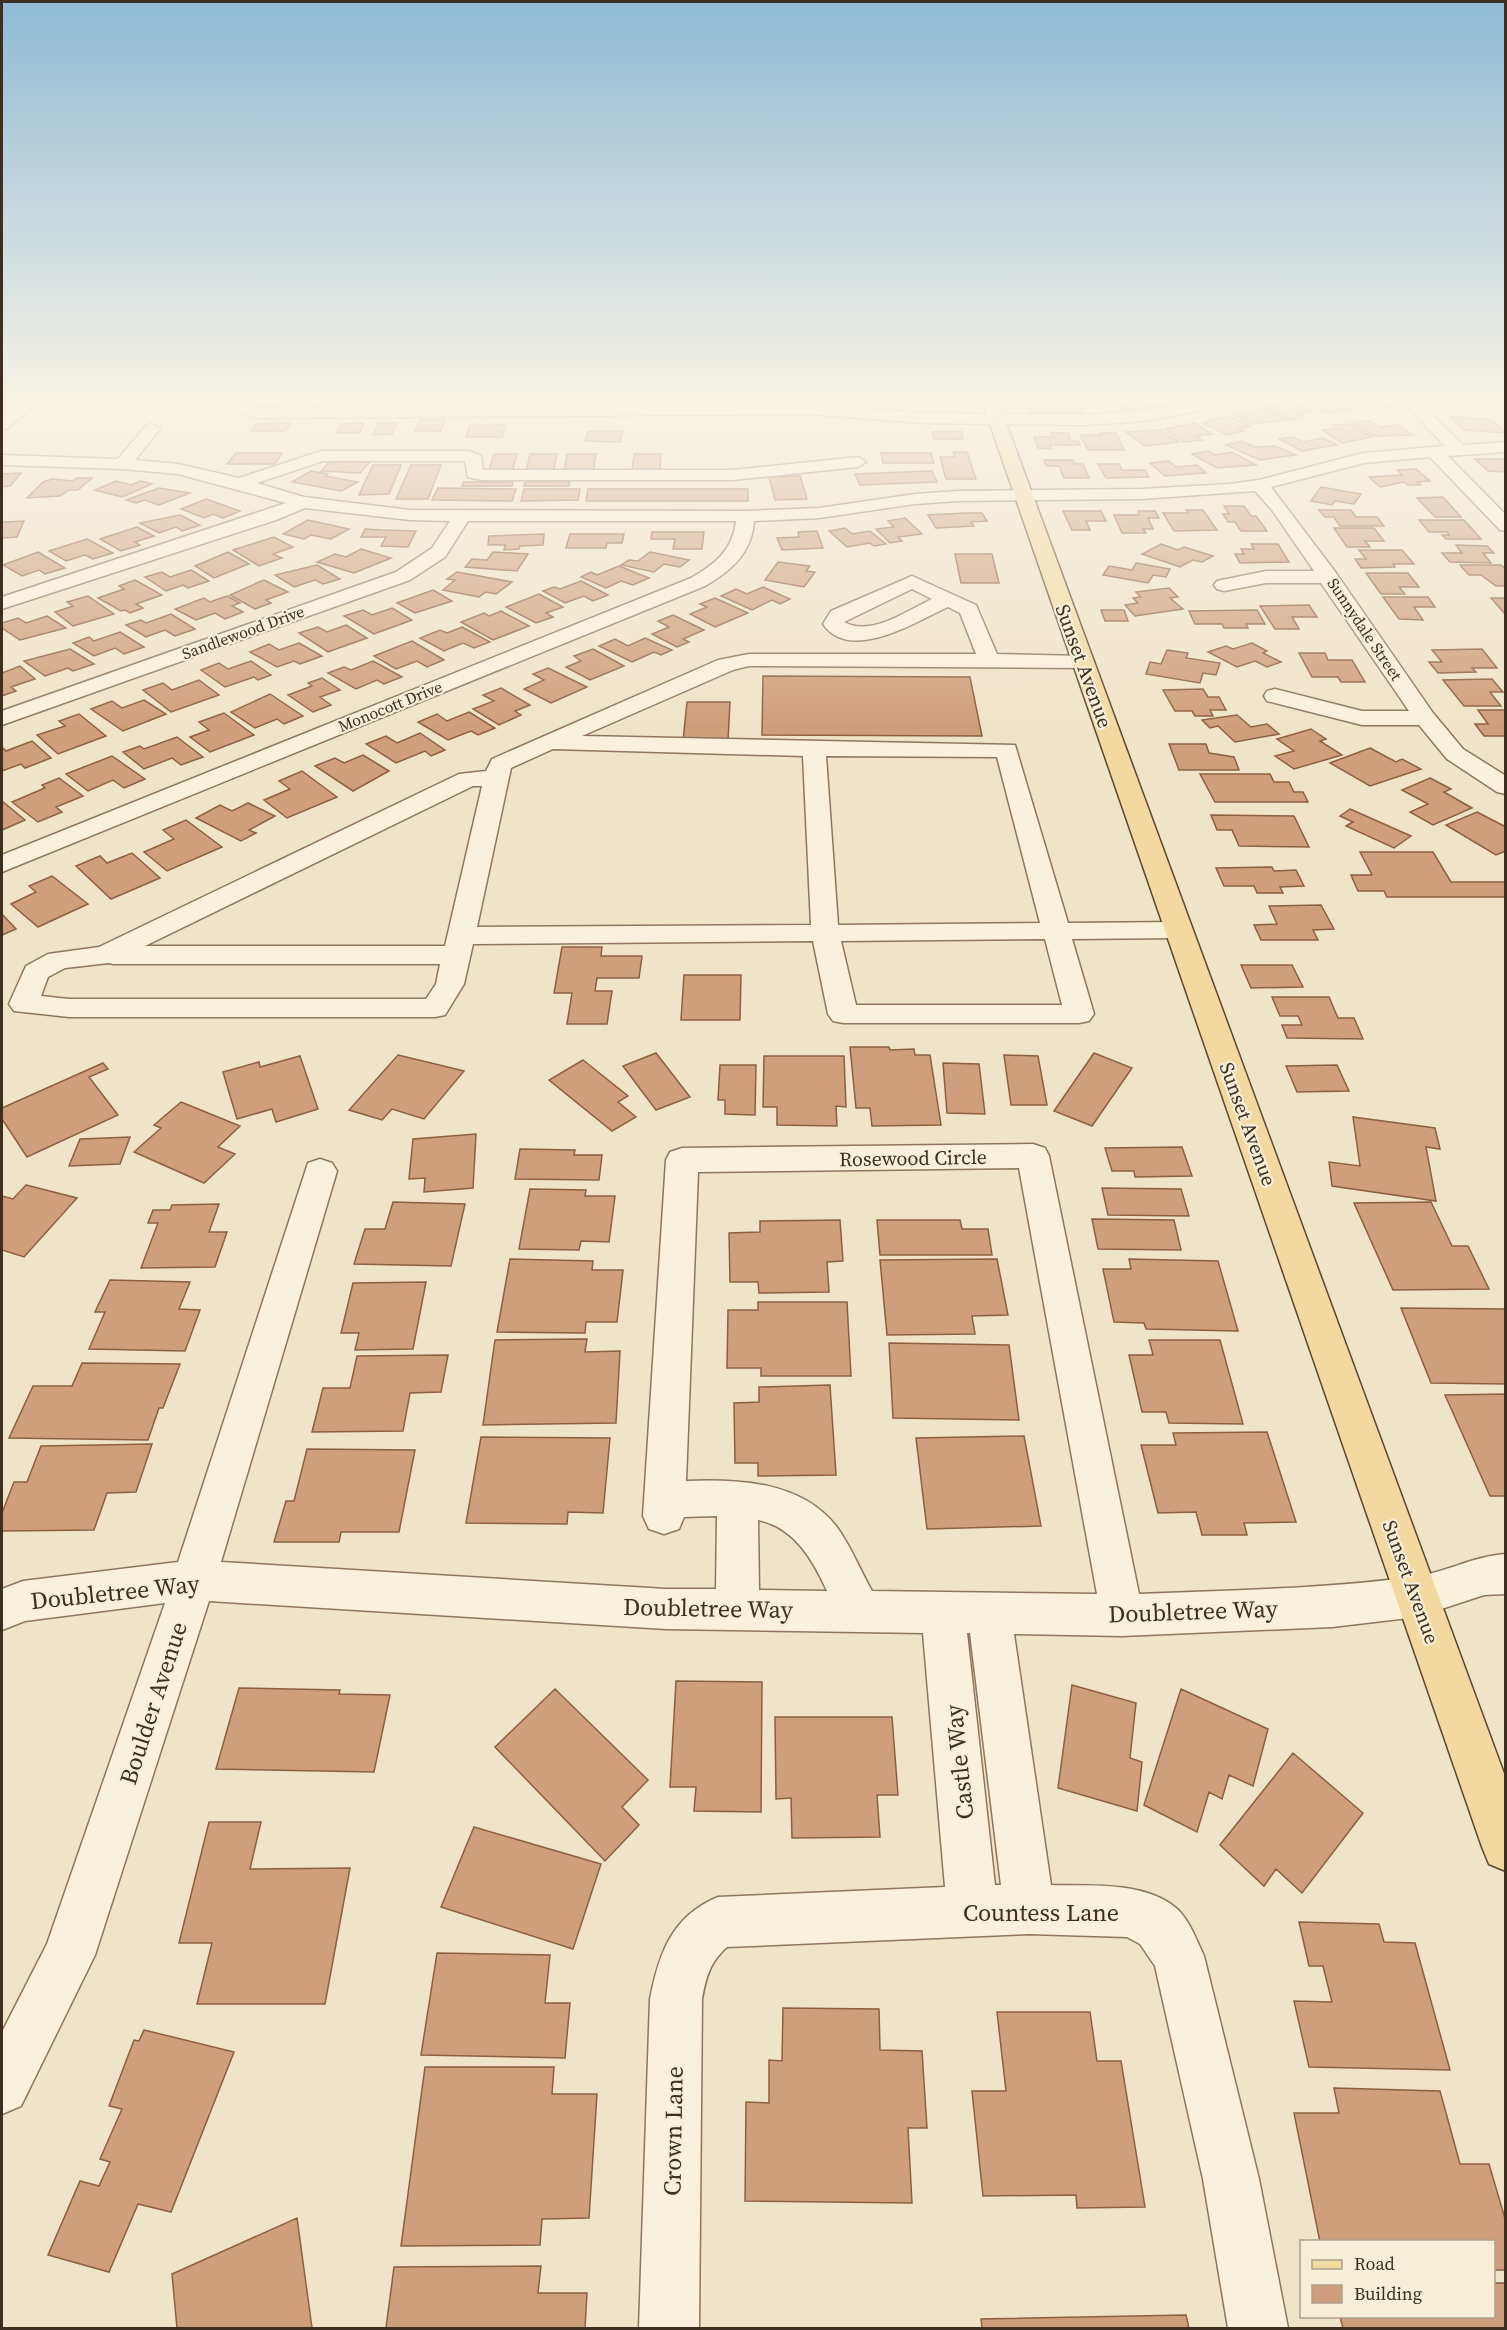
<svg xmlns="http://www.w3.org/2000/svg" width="1507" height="2330" viewBox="0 0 1507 2330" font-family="'Source Serif 4',serif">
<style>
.building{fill:#cf9f7d;stroke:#8d5f41;stroke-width:1.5}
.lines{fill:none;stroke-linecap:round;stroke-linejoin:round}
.minor-casing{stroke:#8d765c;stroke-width:3}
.major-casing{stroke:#5b4430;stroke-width:3}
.minor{fill:#faf1dc;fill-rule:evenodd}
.major{fill:#f3d9a0;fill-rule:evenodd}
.labels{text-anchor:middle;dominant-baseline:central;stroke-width:4.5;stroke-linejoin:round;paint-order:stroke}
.far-street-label{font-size:16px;fill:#3d2e20;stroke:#f7eed8}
.street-label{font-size:20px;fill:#3d2e20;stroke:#f7eed8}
.near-street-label{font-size:24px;fill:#3d2e20;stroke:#f7eed8}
</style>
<rect width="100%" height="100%" fill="#f0e4c8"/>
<!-- building -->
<path class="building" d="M267,401H284L280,407H263Z
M1127,401H1162L1168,405L1125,410L1116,405L1130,403Z
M1304,401H1341L1353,411L1323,412Z
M1352,401H1384L1391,408H1375L1368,401Z
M1435,401H1473L1478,406L1437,404Z
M1481,401H1506V407L1485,405Z
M1078,402L1084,413H1032L1027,403Z
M1290,402L1311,411L1299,414L1305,417L1290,420L1263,407Z
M1262,409L1287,420L1253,424L1231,414Z
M1227,416L1251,426L1238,429L1244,431L1228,435L1203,423Z
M1449,416L1492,420L1506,433L1464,430Z
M421,420H446L440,431H415Z
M1369,421L1380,427L1398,425L1413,435L1375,436L1352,422Z
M275,423H291L285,431H251L256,424Z
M364,423L359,433H336L341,424Z
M378,423H397L392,434L373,435Z
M1195,423L1212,434L1196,436L1202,440L1184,442L1165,429Z
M1350,424L1372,437L1342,443L1322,430L1337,429L1332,425Z
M470,425H506L502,437H466Z
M1161,430L1179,442L1145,446L1126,432Z
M588,431H623L620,442L585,441Z
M961,431L963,439H934L932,432Z
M1051,433H1068L1071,441H1078L1080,445H1050L1051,449L1038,448L1034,437H1053Z
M1100,433H1116L1124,450H1088L1080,435H1101Z
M1293,437L1303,442L1323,438L1337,445L1302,451L1279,439Z
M1241,441L1255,447L1275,446L1296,455L1260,460L1226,445Z
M1208,451L1215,455L1232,452L1256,465L1217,468L1192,454Z
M953,452H967L976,479H946L940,457H955Z
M236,453H282L275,464H227Z
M881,453H931L934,463H883Z
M494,454H517L512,473H488Z
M530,454H557L553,473H526Z
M567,454H596L593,473H564Z
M634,454H661L660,473H632Z
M1475,459H1506V472L1488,471Z
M331,460L370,462L360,473L321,471Z
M1044,460H1073L1075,464H1083L1089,478H1064L1059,466H1046Z
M1169,461L1176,467L1197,465L1206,473L1165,476L1150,463Z
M1098,464H1119L1122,470H1145L1149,477L1106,478Z
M373,465H401L389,494L359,495Z
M411,465H441L428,499H396Z
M1416,469L1430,481L1417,482L1421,485H1408L1404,482L1380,487L1369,477L1402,475L1397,470Z
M311,471L328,474L326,476L358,482L341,491L292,482Z
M932,471L937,482L860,485L855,474Z
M21,473L10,486L2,487V474Z
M800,476L807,499L775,500L769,477Z
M77,478H92L78,490H69L60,496L27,498L43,482L52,479L73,481Z
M116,481L131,485L141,481L152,484L122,497L95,490Z
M570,481L569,486H524L525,482Z
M464,482H513L512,486H462Z
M1321,487L1361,494L1354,504L1335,501L1332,505L1311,501Z
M159,488L190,493L159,505L145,500L136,503L126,500Z
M438,488L516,489L512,501L432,500Z
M524,489H580L578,500L521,501Z
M588,489H748V501H586Z
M1443,497L1461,517H1435L1417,498Z
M206,499L240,511L223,518L213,514L204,518L181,509Z
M1224,506H1244L1251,516H1256L1267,531H1241L1235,522H1228L1223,514H1229Z
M1186,510H1203L1217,530L1174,531L1163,513H1188Z
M1319,510H1351L1356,517H1377L1384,526H1340L1334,517H1325Z
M1063,511H1101L1106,521H1086L1090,530H1072Z
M1138,511H1155L1159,518H1148L1153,529H1143L1146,533H1122L1114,515H1139Z
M965,513H982L987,521L971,522L974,526L936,528L928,515Z
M180,515L200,525L182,531L176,527L159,533L140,523Z
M905,518L922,534L898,537L902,541L890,543L876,529L894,527L888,521Z
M308,520L349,529L331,539L311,535L304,539L283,534Z
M1419,520H1464L1481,539H1446L1442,535H1449L1447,532H1429Z
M24,521L17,537L2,538V522Z
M137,527L154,536L135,542L140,545L121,551L100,539Z
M845,528L852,534L870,531L886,544L874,546L870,543L847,547L829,531Z
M1334,528H1374L1384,541H1365L1370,547H1347Z
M365,529L382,530L416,531L408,547L381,546L386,537H361Z
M817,531L823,548L782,550L777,538L799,537L798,532Z
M652,532H704L702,549H673L675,539H651Z
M544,534L543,545L520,546L519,549L504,550L505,545H488L489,536Z
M570,534H624L622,543H607L606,548H566Z
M274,537L293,547L273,554L282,558L259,566L233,550Z
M87,539L113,553L93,559L85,555L66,561L49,551Z
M1161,544L1178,550L1184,547L1213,556L1202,562L1193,560L1180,567L1142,554Z
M1251,544H1278L1289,562L1240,563L1235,554H1244L1241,549H1254Z
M1456,545L1487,546L1494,553H1483L1491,563L1450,562L1442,553H1462Z
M361,549L391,558L354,573L317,562L335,554L346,557Z
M1359,550H1402L1414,564H1393L1395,567L1361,568L1355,559H1366Z
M38,552L65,568L45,574L39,570L22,576L3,565Z
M228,552L249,564L214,578L195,566Z
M493,552L528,554L517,571L465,567L472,559L487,560Z
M650,552L689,560L680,567L664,564L654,572L621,565L629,560L638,561Z
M955,554H992L999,583H961Z
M778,562L810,566L806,571L815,572L804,587L765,580Z
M1136,563L1170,569L1166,577L1153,575L1148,583L1103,575L1109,566L1132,570Z
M317,565L340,579L323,584L315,580L294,587L275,575Z
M1460,565H1501L1506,569V586H1496L1481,575H1469Z
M619,566L649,578L633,585L621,581L606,588L581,577L591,572L597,575Z
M191,570L209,581L188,588L183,585L166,591L145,577L162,572L170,577Z
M457,572L512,582L496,594L486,592L479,597L443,590L455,580L447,579Z
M1366,573H1408L1419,587H1399L1405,594H1381Z
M135,580L162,595L136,604L143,608L130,613L125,610L121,611L98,598L124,589L119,586Z
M264,580L288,592L266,600L271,603L255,609L230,595Z
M581,581L608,595L593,601L584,596L565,603L543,591L554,587L560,589Z
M763,587L790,599L780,604L772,600L752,610L721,596L736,589L747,594Z
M1169,588L1178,597L1170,598L1183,609L1135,616L1125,605L1138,603L1133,598L1141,597L1136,592Z
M433,590L452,601L415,613L397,603Z
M539,594L563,607L546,613L553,617L536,623L506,607Z
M88,596L114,614L73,626L55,612L73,606L67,602Z
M227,596L240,603L232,606L243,612L225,619L215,613L196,620L175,609L204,598L210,602Z
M1383,597H1428L1435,607H1414L1423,620L1399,619Z
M715,598L748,613L715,627L690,614L707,607L700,604Z
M1491,598H1506V614H1505Z
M1309,605L1317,617H1292L1299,629H1275L1260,606Z
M392,608L412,620L374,634L344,616L363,610L372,615Z
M1101,610H1124L1128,621H1105Z
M1257,610L1265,624H1246L1248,628H1224L1222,624H1195L1189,611Z
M501,611L529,626L493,640L461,622L484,613L489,616Z
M171,614L195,629L175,636L165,630L146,637L126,625L141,620L146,623Z
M673,615L704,630L683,639L689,642L677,647L652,634L669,627L658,621Z
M47,616L66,628L20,640L2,628V623L18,618L26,623Z
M346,625L367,638L328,652L299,633L318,627L327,632Z
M462,627L490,642L474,648L463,643L444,651L420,638L440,630L447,633Z
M120,632L144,647L124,654L115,648L94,656L73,643L89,637L94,641Z
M645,638L672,650L661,655L654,652L632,662L599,646L615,639L628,646Z
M412,641L444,660L427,667L417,661L396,669L374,656Z
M299,643L322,656L300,664L294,661L277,667L250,652L269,644L279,650Z
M1252,643L1267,651L1263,653L1281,662L1267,667L1255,661L1237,667L1208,652L1226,646L1233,649Z
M70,649L94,664L73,671L68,668L45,676L24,661Z
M593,649L624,666L590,680L566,667L581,661L574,656Z
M1482,649L1497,668H1472L1476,672L1438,673L1429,662H1442L1432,650Z
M1167,650L1188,653L1186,658L1220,663L1216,675L1203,673L1200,683L1146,674L1150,662L1161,664Z
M1299,653H1325L1328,660H1352L1365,682H1341L1338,677H1312Z
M251,661L271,675L258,680L254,677L225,687L201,670L219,663L228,669Z
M373,661L402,677L384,684L377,680L356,689L328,673L344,667L351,670Z
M20,666L35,679L11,687L16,691L2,696V673Z
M548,668L587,687L551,703L524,689L544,680L533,674Z
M763,676L970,677L982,736L762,735Z
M322,678L340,690L320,697L331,705L313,712L288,695L312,686L308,683Z
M1492,679L1503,692H1490L1501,706H1464L1443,680Z
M199,680L219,695L171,712L143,690L163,683L172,690Z
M501,688L530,705L515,711L521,715L499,725L473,709L494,701L483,695Z
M1203,689L1208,697H1219L1226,710H1210L1213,716H1195L1192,711H1175L1163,690Z
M270,694L303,716L284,724L277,719L255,728L231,712Z
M144,700L166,714L123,731L91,709L112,701L122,708Z
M687,702H730L728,741H683Z
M1478,710H1506V736H1484L1475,724H1488Z
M469,712L495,728L478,735L471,731L448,740L418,722L437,714L447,721Z
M224,713L254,735L210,752L190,737L209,730L199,722Z
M79,714L106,736L58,754L37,735L65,726L59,721Z
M1237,715L1251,727L1267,724L1279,734L1235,742L1218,726L1210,728L1202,720Z
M1311,729L1326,739L1320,741L1342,755L1294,769L1275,756L1294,751L1277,739Z
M420,733L445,750L431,756L425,751L396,763L366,744L386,736L397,743Z
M177,737L203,757L181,765L172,758L144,769L123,752L140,746L144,749Z
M32,741L51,758L25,768L21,764L2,771V747L6,751Z
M1169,744H1206L1209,753L1234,757L1239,770H1179Z
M1370,748L1396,762L1402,759L1421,769L1370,786L1330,763Z
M363,755L389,771L353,791L315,766L335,758L344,763Z
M112,756L145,779L124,788L113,780L88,791L66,774Z
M302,771L337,797L287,818L264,800L290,789L279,781Z
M1200,774H1270L1274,782H1289L1294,792H1303L1308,802H1215Z
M59,778L83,796L56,807L62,812L38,822L12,802L45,788L42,785Z
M1430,778L1451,789L1444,792L1472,808L1433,825L1410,812L1428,804L1402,790Z
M2,801L25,820L2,830Z
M248,803L275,816L249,830L256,833L241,841L196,818L220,805L232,811Z
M1350,809L1411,836L1394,848L1346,826L1353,822L1340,816Z
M1477,812L1506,827V851L1496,855L1446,825Z
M1211,815L1294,816L1309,847L1239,846L1232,830H1217Z
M186,820L222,847L167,871L144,852L174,839L163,830Z
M1360,852H1433L1451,882H1506V897H1387L1384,891H1358L1351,875H1372Z
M132,853L160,878L111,899L76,866L100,856L107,863Z
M1272,867L1274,871L1296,870L1304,886L1280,887L1283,893H1257L1254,886H1224L1216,868Z
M52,876L88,904L38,927L11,904L36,892L29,886Z
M1321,905L1334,929L1313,930L1318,940H1261L1254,925L1277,924L1269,906Z
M2,914L16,929L2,935Z
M562,947H602L601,956H642L639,978H597L595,991H612L607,1024H567L572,993H554Z
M1241,965H1292L1303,987L1251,988Z
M684,975H741L740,1020H681Z
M1272,997H1329L1338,1018H1354L1363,1039L1287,1038L1282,1025H1302L1298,1016H1280Z
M850,1047H889L890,1050L914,1049L915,1055H930L941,1125L872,1126L870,1108H856Z
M656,1053L690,1097L656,1110L623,1066Z
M1094,1053L1132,1068L1092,1126L1054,1111Z
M398,1055L464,1071L424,1119L392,1109L382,1120L349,1110Z
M1004,1055L1038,1056L1047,1105H1011Z
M300,1056L318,1109L276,1122L272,1109L237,1119L223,1072L259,1062L260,1067Z
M764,1056H844L846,1107L836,1106L837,1126L777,1125V1107H763Z
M583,1060L628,1096L618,1102L636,1117L612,1131L549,1080Z
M103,1063L108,1069L89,1077L118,1115L27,1157L2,1119V1108Z
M943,1063L979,1064L985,1114L947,1113Z
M720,1065H756L755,1115L725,1114V1100H718Z
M1337,1065L1349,1091L1297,1092L1286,1066Z
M181,1102L240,1126L218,1147L235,1154L204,1183L134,1152L161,1128L154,1125Z
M1353,1117L1435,1128L1440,1149L1426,1147L1436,1201L1332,1186L1329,1162L1360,1166Z
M476,1134L473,1188L424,1192L425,1178L409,1179L413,1139Z
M130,1137L120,1164L69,1166L80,1139Z
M1182,1147L1192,1176L1135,1177L1134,1171H1112L1105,1148Z
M520,1149L575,1150L574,1155H602L599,1180L515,1179Z
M26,1185L77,1198L24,1257L2,1250V1196L13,1199Z
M1102,1188L1181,1189L1189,1216L1108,1215Z
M530,1189L586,1190L585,1196H615L609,1242L581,1241L579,1250L519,1249Z
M393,1202L465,1204L451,1266L354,1264L365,1229H385Z
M1431,1202L1452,1246H1468L1489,1289L1393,1290L1354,1203Z
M219,1204L209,1232H227L215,1267L141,1268L158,1223H148L153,1210H170L172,1205Z
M1092,1219L1174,1220L1181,1250L1098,1249Z
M840,1220L843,1261L827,1262L829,1292L759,1293L758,1282H730L729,1233L760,1232V1221Z
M877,1220H960L962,1229H988L992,1255H880Z
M510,1259L593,1261L592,1270H623L617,1322H586L585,1333L497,1332Z
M997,1259L1008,1315L972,1316L975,1334L887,1335L880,1260Z
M1129,1259L1218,1261L1238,1331L1146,1329L1144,1323L1114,1322L1103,1269H1131Z
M110,1280L190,1282L179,1309L200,1310L185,1351L89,1349L105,1312H95Z
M426,1282L413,1349L355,1350L359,1333H341L353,1283Z
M758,1302H847L851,1376H761V1368H727L728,1310H758Z
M1401,1308L1506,1309V1384L1431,1383Z
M587,1339L585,1352L620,1351L616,1423L483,1425L495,1340Z
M1149,1340H1220L1243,1424L1169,1423L1166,1412H1142L1129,1355H1153Z
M889,1343L1009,1345L1019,1420L893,1418Z
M448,1355L441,1392L410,1393L403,1431L312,1432L323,1388H350L357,1356Z
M82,1363L180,1364L163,1408H159L148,1440L9,1438L33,1386H72Z
M830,1385L836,1475L758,1476V1463H735L734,1403L759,1402V1387Z
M1506,1394V1496H1490L1445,1395Z
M1267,1432L1296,1522L1244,1523L1247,1535H1202L1196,1512L1158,1513L1141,1445H1176L1173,1433Z
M1024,1436L1041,1526L927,1529L916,1438Z
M481,1437L610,1438L603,1513L568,1512L567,1524L466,1523Z
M152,1444L136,1492L107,1493L94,1530L2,1531V1513L14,1482H27L41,1446Z
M307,1449L415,1450L399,1532H341L339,1542H274L286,1501H294Z
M676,1681L762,1682L761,1812L694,1811L696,1787H670Z
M1072,1685L1136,1703L1130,1758L1142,1762L1137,1811L1058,1788Z
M239,1688L340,1690L339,1694L390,1695L374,1772L216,1769Z
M555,1689L648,1780L622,1807L639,1825L605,1861L495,1747Z
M1181,1689L1268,1729L1253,1786L1229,1775L1222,1799L1209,1792L1197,1832L1144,1805Z
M775,1717H892L898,1795H877L880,1837L792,1838L791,1798L776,1799Z
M1293,1753L1363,1813L1302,1893L1276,1869L1264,1886L1220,1845Z
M209,1822H261L250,1869L350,1868L325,2004H197L212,1943H179Z
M474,1827L601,1864L573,1949L441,1907Z
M1299,1922L1379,1924L1384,1942L1415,1943L1450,2070L1309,2067L1294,2001L1332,2002L1323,1966H1309Z
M437,1953L550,1955L545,2003H570L565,2058L421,2055Z
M783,2008L879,2009L880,2050L922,2051L927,2128H908L912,2203L745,2201L746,2102L769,2103V2060L782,2061Z
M997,2012H1090L1097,2061H1121L1145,2207L1077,2208L1076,2195L983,2196L972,2091H1006Z
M144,2030L234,2052L171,2212L138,2204L109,2272L48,2255L80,2181L99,2186L110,2162L100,2159L122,2109L109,2106L134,2040L139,2041Z
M425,2067H554L552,2094H597L589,2218L542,2219L540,2245L401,2246Z
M1334,2088L1440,2091L1460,2164H1489L1506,2222V2270H1494V2242H1320L1294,2113H1339Z
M297,2218L312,2328H177L172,2274Z
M541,2266L538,2293H587L585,2328H386L394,2267Z
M1494,2283H1506V2328H1343L1340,2317L1494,2316Z
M1186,2315L1189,2328H982L981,2319Z"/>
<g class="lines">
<defs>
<path id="minor" d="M22,401H39L8,428L2,430V417Z
M229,401H245L246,404L258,408L809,404L921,413L1085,415L1145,411L1199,401H1230L1222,406L1145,421L1085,425L921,423L809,414L257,418L234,410Z
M1402,401H1418L1463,445L1506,442V452L1448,456L1506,515V531L1500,530L1430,457L1364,463L1271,487L1336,573L1433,713L1463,749L1506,776V794L1497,792L1447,759L1419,725H1362L1267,701L1264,696L1267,691L1275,689L1362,711H1409L1321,583H1266L1224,591L1217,589L1214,585L1217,581L1266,571H1314L1272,510L1255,491L1142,499L957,501L915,504L819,518L754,521C752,553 731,571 705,586L2,872V855L691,578C715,564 733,550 736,521H468L445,557L410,580L2,725V711L396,572L432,548L450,521L410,520L305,508L276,520L2,609V597L286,503L178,474L123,469L2,465V455L118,459L146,426L152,424L160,429L135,460L178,464L239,478L321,451H469L481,456L483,470H732L858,457L866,462L858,467L732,480H481L468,477L465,461H323L257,483L304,497L410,510L745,511L819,508L915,494L957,491L1142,489L1229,484L1259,480L1363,453L1445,446Z
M912,576L976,605L997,654L1083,656L1091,657L1094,662L1091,667L1083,668L749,666L733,670L582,736L1015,745L1068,923L1178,922L1188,924L1192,930L1188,936L1178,938L1072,939L1094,1014L1089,1021L1079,1023H843L833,1021L828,1014L813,941L473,944L464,984L445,1015L435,1017H69L14,1011L9,1004L26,966L48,954L99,947L459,774L486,771L492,759L718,660L749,654H976L960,613L948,607C917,621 850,664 823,624L831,611ZM912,589L932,599C906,611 871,637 844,622ZM553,749L803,756L811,925L477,927L511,768ZM826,756L997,757L1040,923L838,925ZM473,786H482L445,946H145ZM1045,939L1062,1005H856L841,941ZM109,963L113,964H440L436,984L426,999H69L41,996L48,977L65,968Z
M1033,1144L1045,1148L1049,1156L1139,1594C1231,1590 1322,1589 1413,1577C1445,1573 1473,1556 1506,1554V1594L1484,1595L1417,1617L1332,1627L1122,1636L1014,1634L1051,1885C1089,1886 1144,1881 1176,1908C1189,1919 1197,1941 1204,1956L1259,2179L1288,2328H1228L1203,2179L1155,1966L1140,1944L1127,1937L1029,1934L727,1947C710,1962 706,1977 702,1999L699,2328H639L650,1999C659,1953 672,1916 718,1897L945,1887L923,1633L666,1629L209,1601L95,1955L21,2106L2,2114V2032L47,1944L165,1603L25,1621L2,1630V1589L23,1581L178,1562L308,1163L320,1159L332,1163L337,1171L221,1562L666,1589H716L717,1516L684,1517L679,1529L664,1534L649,1529L643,1516L666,1160L670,1152L682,1148ZM1019,1168L1097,1594L872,1591C860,1570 851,1546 836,1526C801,1481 738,1479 686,1481L698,1172ZM758,1520C794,1527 813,1560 827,1591L759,1590ZM967,1633H970L1001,1885H995Z"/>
<path id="major" d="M982,401H998L1506,1779V1871L1489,1864L1482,1847Z"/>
</defs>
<!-- minor casing -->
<use href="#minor" class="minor-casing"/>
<!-- major casing -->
<use href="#major" class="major-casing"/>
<!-- minor -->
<use href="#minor" class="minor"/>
<!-- major -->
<use href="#major" class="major"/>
</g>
<!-- sky -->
<linearGradient id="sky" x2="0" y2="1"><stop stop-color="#8fbad6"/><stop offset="0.55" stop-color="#f8f3e6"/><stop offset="1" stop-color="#f8f3e6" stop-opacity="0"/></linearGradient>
<rect width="1507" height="727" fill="url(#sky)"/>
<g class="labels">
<!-- far-street labels -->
<g class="far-street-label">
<text transform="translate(1365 629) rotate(56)">Sunnydale Street</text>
<text transform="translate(243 632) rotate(-20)">Sandlewood Drive</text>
<text transform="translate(390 706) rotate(-22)">Monocott Drive</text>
</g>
<!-- street labels -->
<g class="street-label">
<text transform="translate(1084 666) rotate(70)">Sunset Avenue</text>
<text transform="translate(1248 1124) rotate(70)">Sunset Avenue</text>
<text transform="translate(913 1158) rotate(-1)">Rosewood Circle</text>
<text transform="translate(1411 1582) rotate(70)">Sunset Avenue</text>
</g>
<!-- near-street labels -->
<g class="near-street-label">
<text transform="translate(115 1592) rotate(-6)">Doubletree Way</text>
<text transform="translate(708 1608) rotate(1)">Doubletree Way</text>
<text transform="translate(1193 1611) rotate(-2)">Doubletree Way</text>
<text transform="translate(153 1703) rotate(-72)">Boulder Avenue</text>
<text transform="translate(959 1762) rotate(-96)">Castle Way</text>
<text x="1041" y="1912">Countess Lane</text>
<text transform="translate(673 2131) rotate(-89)">Crown Lane</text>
</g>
</g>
<!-- border -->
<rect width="1507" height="2330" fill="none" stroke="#3d2e20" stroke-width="6"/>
<!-- legend -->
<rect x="1300" y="2240" width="195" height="78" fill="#f7eed8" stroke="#ada18e" stroke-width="1.5"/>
<rect x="1312" y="2260" width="30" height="9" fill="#f3d9a0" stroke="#ada18e" stroke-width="1.5"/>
<text x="1354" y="2270" font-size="18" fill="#3d2e20">Road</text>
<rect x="1312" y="2285" width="30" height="18" fill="#cf9f7d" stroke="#ada18e" stroke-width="1.5"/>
<text x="1354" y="2300" font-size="18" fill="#3d2e20">Building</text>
</svg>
